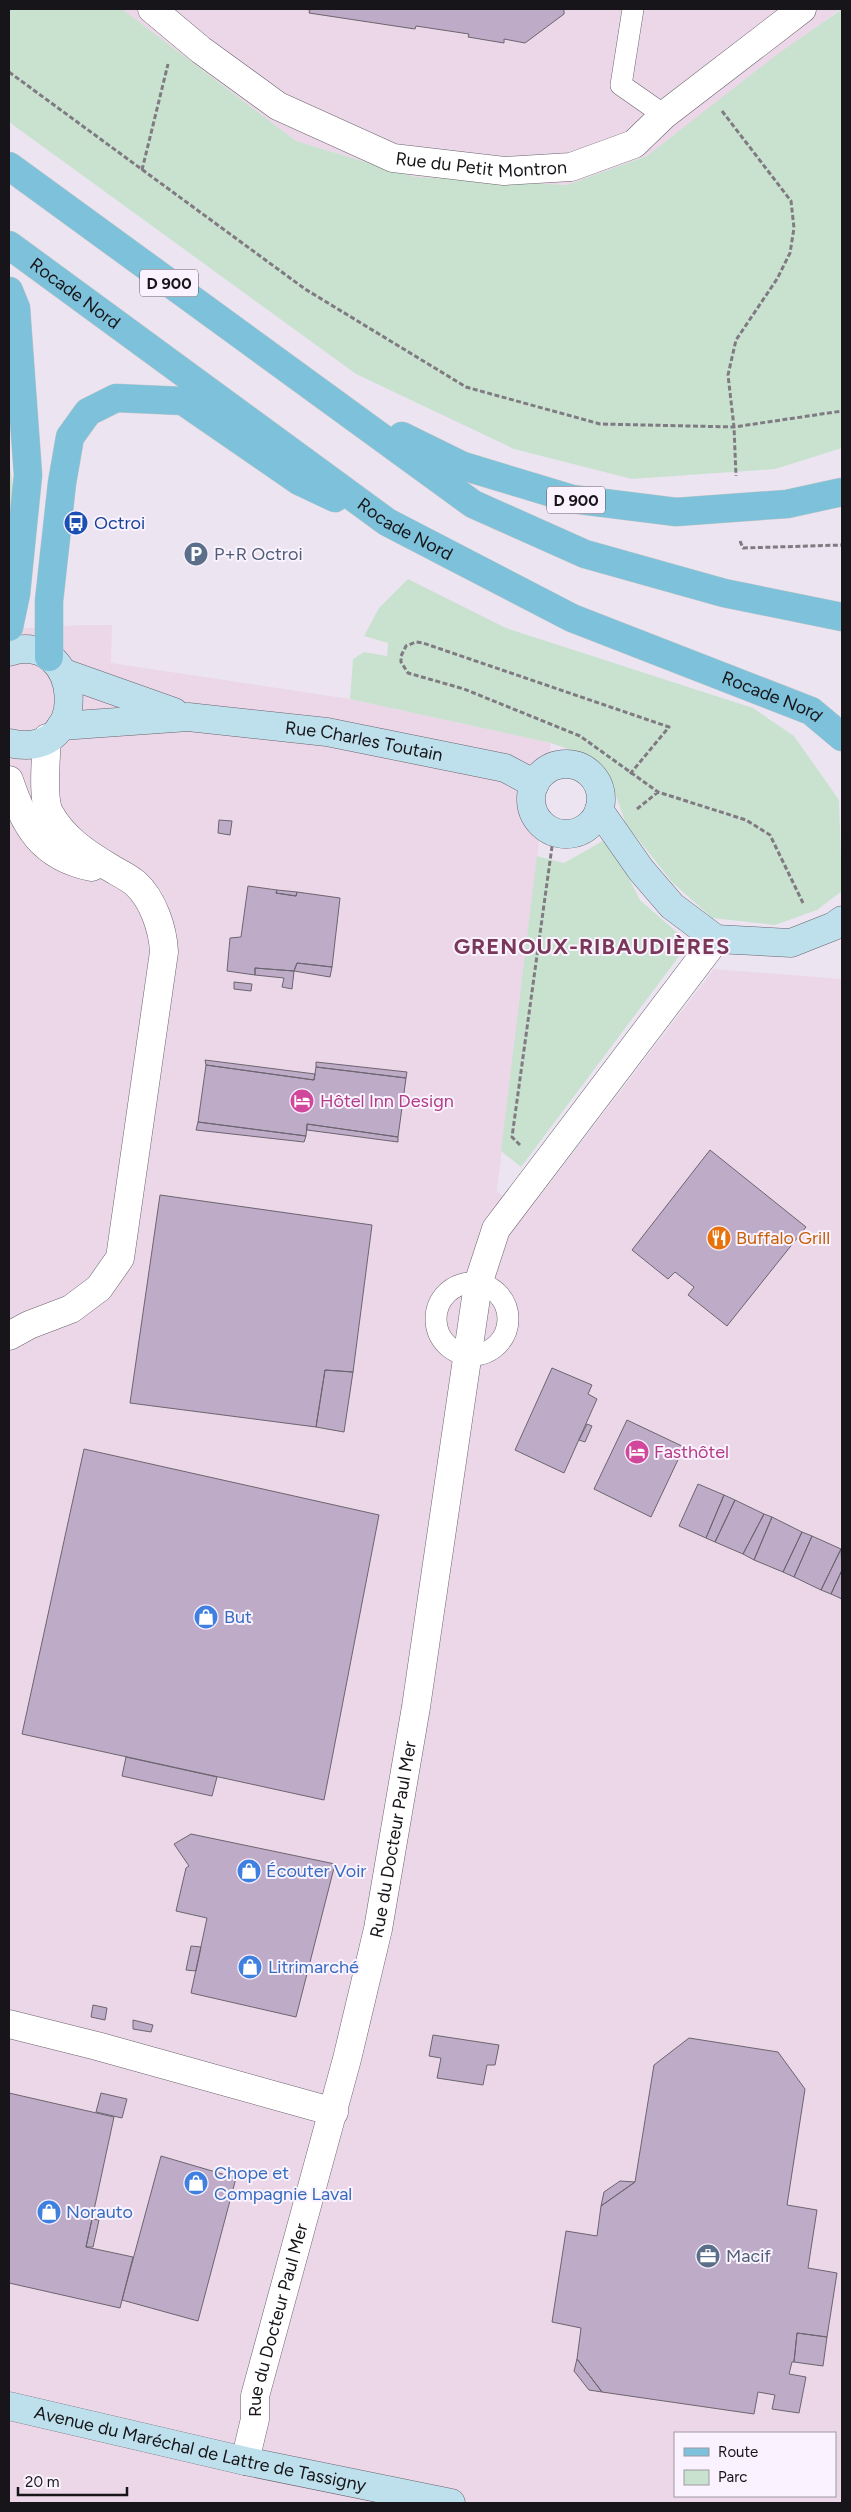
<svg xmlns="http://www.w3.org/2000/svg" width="851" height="2512" viewBox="0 0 851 2512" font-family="Figtree,sans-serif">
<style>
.commercial{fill:#ebd7e7;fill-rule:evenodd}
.green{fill:#c9e2cf}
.building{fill:#bdabc7;stroke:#6c656f}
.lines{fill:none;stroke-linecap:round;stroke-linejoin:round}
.lane-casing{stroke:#6a636d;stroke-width:22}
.street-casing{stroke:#6a636d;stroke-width:29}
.secondary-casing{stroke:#6a636d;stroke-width:29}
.primary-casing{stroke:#c7c7c8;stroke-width:29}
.path{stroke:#807b83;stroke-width:3;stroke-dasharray:5 2.5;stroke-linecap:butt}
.lane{stroke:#fff;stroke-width:21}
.street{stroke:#fff;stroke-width:28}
.secondary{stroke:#bee0ec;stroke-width:28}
.primary{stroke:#7dc1da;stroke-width:28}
.labels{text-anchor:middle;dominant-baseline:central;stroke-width:4;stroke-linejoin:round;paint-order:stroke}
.shield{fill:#faf2fe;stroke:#5b575e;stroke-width:1}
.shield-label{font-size:16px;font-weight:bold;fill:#171519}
.street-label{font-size:18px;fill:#171519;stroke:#faf2fe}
.transit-label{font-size:18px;fill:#164399;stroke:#faf2fe;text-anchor:start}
.service-label{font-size:18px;fill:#4e5e75;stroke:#faf2fe;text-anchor:start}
.hotel-label{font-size:18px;fill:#b23c85;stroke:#faf2fe;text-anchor:start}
.food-label{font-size:18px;fill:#c56008;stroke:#faf2fe;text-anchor:start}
.shop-label{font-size:18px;fill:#366cbe;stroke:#faf2fe;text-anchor:start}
.district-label{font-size:22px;font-weight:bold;letter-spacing:1px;fill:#7a3858;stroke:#faf2fe}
</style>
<rect width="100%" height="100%" fill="#ece5f1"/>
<!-- commercial -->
<path class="commercial" d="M122,9H840L647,156L567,185L415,177L296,141Z
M84,625H112L111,663L350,699L551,743L497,1191L524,1217L714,969L842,979V2503H9V629ZM675,2433H835V2496H675Z"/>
<!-- green -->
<path class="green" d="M9,9H122L296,141L415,177L567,185L647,156L775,56L842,9V448L775,469L632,479L514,449L356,374L9,122Z
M9,456L15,506L9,522Z
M408,579L506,628L753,708L794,736L839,800L842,891L817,910L775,925L712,918L672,882L626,824L610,779L588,756L551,743L350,699L353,659L364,652L387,656L388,643L364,636L379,608Z
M608,838L640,900L689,943L521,1167L501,1151L537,856L564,863Z"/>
<!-- building -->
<path class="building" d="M303,9H564V14L525,43L504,39V43L468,37L469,34L416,26L415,29L309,13L310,10Z
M219,820L232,821L230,835L218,833Z
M248,886L277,890L276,893L296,896L297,892L340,898L332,967L297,963L294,971L255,968V975L227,971L230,938L241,937Z
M277,890L297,892L296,896L276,893Z
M297,963L332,967L330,977L294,971Z
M255,968L294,971L292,989L282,987L284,978L255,975Z
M234,982L252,984L251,991L234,989Z
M205,1060L315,1074L314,1080L206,1065Z
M316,1062L407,1072L406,1078L316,1067Z
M206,1065L314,1080L316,1067L406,1078L398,1137L307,1124L306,1136L198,1122Z
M198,1122L306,1136L304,1142L196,1130Z
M307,1124L398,1137V1142L307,1130Z
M710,1150L806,1227L727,1326L688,1295L694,1287L675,1272L668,1279L632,1250Z
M160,1195L372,1225L353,1372L325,1370L316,1427L130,1403Z
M552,1368L592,1385L588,1394L597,1399L564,1473L515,1450Z
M325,1370L353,1372L344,1432L316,1427Z
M627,1420L684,1447L651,1517L594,1489Z
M587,1424L592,1426L585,1442L579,1440Z
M84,1449L379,1515L324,1800L22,1734Z
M698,1484L724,1495L706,1538L679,1526Z
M724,1495L735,1500L715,1542L706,1538Z
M735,1500L764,1514L743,1554L715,1542Z
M764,1514L772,1517L754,1560L743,1554Z
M772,1517L802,1532L783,1572L754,1560Z
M802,1532L812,1536L794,1577L783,1572Z
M812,1536L841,1549L821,1590L794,1577Z
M841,1549L842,1570L831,1594L821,1590Z
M842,1570V1599L831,1594Z
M126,1757L217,1777L212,1796L122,1776Z
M191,1834L335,1864L296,2017L191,1993L207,1918L176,1911L186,1868L189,1866L174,1844Z
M191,1946L201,1947L196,1971L186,1970Z
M93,2005L107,2008L105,2020L91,2017Z
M133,2020L153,2025L151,2032L133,2029Z
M433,2035L499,2045L495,2065H487L483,2085L437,2078L441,2058L429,2056Z
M689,2038L778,2052L805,2089L787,2205L817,2210L808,2268L837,2273L827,2337L797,2333L794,2362H792L789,2374L806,2377L799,2413L772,2409L775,2395L758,2392L754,2414L602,2392L577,2359L581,2328L552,2322L566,2231L597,2236L601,2206L635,2182L654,2065Z
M9,2093L114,2117L86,2247L133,2257L120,2308L9,2283Z
M101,2093L127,2099L122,2118L96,2112Z
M161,2156L236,2178L198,2321L122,2300Z
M620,2181L635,2182L601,2206L604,2192Z
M92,2219L99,2220L93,2247H86Z
M797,2333L827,2337L823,2366L794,2362Z
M577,2359L602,2392L589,2390L574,2371Z"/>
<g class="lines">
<defs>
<path id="lane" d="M633,9L621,85L664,115
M436 1319a36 36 0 1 1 72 0a36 36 0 1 1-72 0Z"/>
<g id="street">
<path id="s1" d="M152,9L201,50L278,106L393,158L504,171L571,167L634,144L664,115L802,9"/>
<path d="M9,780C24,825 41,857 92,867"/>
<path d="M9,1336L29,1325L71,1309L99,1288L120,1258L164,952C163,929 153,899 135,883C128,877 117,872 109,867C87,854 63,838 50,814C42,801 46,755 47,738"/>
<path d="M9,2024L97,2046L334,2112"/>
<path id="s2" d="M245,2461L255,2419V2396L347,2059L378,1929L416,1707L478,1284L496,1229L716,939"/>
</g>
<g id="secondary">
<path d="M9,652C82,628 95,762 9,743"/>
<path d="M64,673L174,712"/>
<path id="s3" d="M61,726L188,717L327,732L505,768L535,784"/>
<circle cx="566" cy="799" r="35"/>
<path d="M599,810L641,870L672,906L716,939L791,943L834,926L842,920"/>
<path id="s4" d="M9,2406L245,2461L451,2503"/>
</g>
<g id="primary">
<path d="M9,166L473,504L585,554L724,593L842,617"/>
<path id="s5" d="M9,245L387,522L572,618L811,711L842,737"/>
<path d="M9,291L16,308L28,475L16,594L9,627"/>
<path d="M402,436L463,466L572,499L676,512L787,504L842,492"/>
<path d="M49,657V601L62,483L70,437L88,412L116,398L183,401L299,481L335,498"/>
</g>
</defs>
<!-- lane casing -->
<use href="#lane" class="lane-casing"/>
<!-- street casing -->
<use href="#street" class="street-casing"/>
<!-- secondary casing -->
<use href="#secondary" class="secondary-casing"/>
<!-- primary casing -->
<use href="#primary" class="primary-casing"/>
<!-- path -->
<path class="path" d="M9,72L305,289L466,387L600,424L734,427L842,411
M722,111L791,201L794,228L790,253L777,279L736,340L728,375L734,427L736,476
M142,170L168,64
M740,541L743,548L842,545
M630,774L669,727L423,643L416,642L406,646L401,656V662L408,673L464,689L580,736L658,792L746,820L770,835L803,903
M637,809L658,792
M520,1145L512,1137L554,832"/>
<!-- lane -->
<use href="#lane" class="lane"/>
<!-- street -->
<use href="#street" class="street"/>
<!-- secondary -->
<use href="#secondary" class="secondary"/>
<!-- primary -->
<use href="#primary" class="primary"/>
</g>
<!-- icons -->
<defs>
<symbol id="bus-disc" viewBox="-11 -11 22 22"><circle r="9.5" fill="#1a4fb4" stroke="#faf2fe"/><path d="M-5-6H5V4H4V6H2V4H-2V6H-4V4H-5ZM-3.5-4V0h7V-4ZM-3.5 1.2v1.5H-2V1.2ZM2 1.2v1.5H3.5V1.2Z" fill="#fff"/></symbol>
<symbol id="parking-disc" viewBox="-11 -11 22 22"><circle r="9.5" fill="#5c6f8a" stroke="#faf2fe"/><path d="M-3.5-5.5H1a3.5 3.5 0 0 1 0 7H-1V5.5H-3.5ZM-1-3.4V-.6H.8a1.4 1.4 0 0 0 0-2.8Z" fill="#fff"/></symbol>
<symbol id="hotel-disc" viewBox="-11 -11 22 22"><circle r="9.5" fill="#d1479c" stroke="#faf2fe"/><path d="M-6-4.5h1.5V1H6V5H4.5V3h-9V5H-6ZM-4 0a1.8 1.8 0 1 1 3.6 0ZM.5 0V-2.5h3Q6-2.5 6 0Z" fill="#fff"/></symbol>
<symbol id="restaurant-disc" viewBox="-11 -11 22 22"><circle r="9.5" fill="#e8710a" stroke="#faf2fe"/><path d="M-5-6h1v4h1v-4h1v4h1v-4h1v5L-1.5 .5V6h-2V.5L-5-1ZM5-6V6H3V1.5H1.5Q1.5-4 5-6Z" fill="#fff"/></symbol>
<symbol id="shop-disc" viewBox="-11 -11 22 22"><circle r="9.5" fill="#3f7fe0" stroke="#faf2fe"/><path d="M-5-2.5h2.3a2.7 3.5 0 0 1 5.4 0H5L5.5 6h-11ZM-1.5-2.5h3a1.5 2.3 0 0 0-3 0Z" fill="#fff"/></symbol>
<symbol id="office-disc" viewBox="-11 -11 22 22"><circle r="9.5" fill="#5c6f8a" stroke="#faf2fe"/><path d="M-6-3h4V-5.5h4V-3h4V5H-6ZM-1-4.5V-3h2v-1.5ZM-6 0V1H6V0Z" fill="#fff"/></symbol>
</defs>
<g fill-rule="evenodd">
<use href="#bus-disc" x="62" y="509" width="28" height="28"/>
<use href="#parking-disc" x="182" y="540" width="28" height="28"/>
<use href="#hotel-disc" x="288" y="1087" width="28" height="28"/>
<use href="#restaurant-disc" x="705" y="1224" width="28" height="28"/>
<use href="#hotel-disc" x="623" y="1438" width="28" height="28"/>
<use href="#shop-disc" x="192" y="1603" width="28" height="28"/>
<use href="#shop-disc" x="235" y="1857" width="28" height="28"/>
<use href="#shop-disc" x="236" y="1953" width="28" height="28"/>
<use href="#shop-disc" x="182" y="2169" width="28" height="28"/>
<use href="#shop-disc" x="35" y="2198" width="28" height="28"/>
<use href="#office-disc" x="694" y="2242" width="28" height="28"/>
</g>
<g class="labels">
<!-- shield labels -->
<g class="shield">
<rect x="140" y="269.5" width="58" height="27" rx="4"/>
<rect x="547" y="486.5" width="58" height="27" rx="4"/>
</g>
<g class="shield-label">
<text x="169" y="283">D 900</text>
<text x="576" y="500">D 900</text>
</g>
<!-- street labels -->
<g class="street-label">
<text stroke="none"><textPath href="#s1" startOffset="374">Rue du Petit Montron</textPath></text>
<text stroke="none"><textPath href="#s5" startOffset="82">Rocade Nord</textPath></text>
<text stroke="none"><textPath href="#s5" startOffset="488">Rocade Nord</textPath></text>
<text stroke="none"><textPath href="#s5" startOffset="892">Rocade Nord</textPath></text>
<text stroke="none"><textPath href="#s3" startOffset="305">Rue Charles Toutain</textPath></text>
<text stroke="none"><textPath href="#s2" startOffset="640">Rue du Docteur Paul Mer</textPath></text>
<text stroke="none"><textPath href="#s2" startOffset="145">Rue du Docteur Paul Mer</textPath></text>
<text stroke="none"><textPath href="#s4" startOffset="196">Avenue du Maréchal de Lattre de Tassigny</textPath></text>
</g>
<!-- transit labels -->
<g class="transit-label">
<text x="94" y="523">Octroi</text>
</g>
<!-- service labels -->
<g class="service-label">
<text x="214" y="554">P+R Octroi</text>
<text x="726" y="2256">Macif</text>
</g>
<!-- hotel labels -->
<g class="hotel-label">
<text x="320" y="1101">Hôtel Inn Design</text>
<text x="654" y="1452">Fasthôtel</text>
</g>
<!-- food labels -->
<g class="food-label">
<text x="736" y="1238">Buffalo Grill</text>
</g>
<!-- shop labels -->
<g class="shop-label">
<text x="224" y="1617">But</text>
<text x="266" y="1871">Écouter Voir</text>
<text x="268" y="1967">Litrimarché</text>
<text x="214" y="2173">Chope et<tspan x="214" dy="21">Compagnie Laval</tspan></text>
<text x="66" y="2212">Norauto</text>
</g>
<!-- district labels -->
<g class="district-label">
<text x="592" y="946">GRENOUX-RIBAUDIÈRES</text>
</g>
</g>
<!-- border -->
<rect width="851" height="2512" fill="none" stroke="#171519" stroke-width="20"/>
<!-- legend -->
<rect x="674" y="2432" width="162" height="65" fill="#faf2fe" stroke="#9f9aa2"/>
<rect x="684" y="2448" width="25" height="8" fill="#7dc1da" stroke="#9f9aa2"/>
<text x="718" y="2457" font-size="15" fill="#171519">Route</text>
<rect x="684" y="2470" width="25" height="15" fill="#c9e2cf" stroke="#9f9aa2"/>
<text x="718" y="2482" font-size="15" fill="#171519">Parc</text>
<!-- scale -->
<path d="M18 2487v8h109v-8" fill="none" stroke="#171519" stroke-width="2.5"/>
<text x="25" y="2487" font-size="15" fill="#171519" stroke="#faf2fe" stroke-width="4" paint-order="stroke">20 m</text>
</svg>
